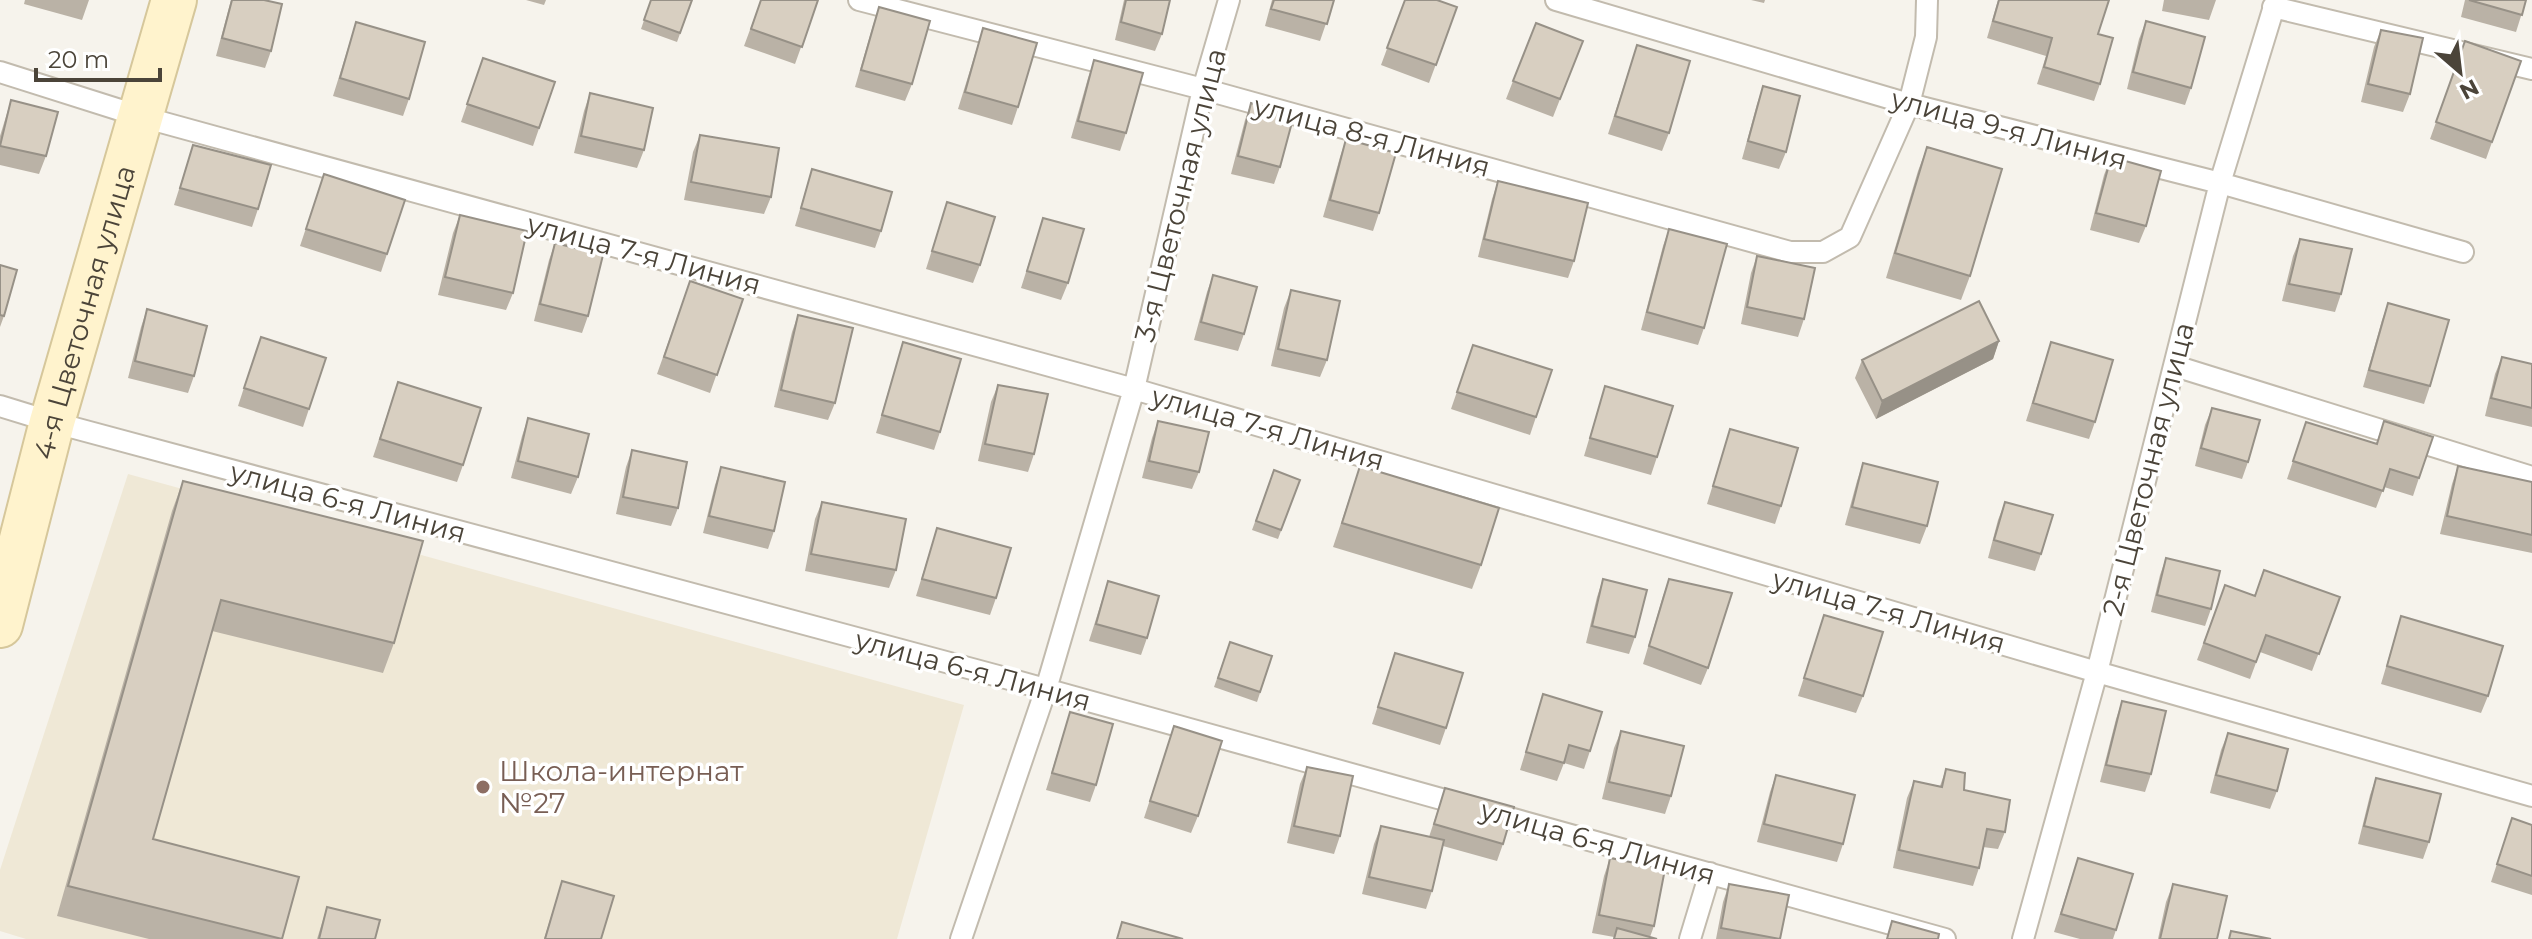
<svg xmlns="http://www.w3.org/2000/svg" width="2532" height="939" viewBox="0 0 2532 939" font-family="Montserrat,sans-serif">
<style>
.education{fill:#efe8d6}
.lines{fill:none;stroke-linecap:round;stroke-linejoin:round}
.lane-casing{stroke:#c2bbae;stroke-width:24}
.secondary-casing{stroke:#d6c79b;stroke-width:48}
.lane{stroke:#fff;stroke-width:20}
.secondary{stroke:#fff3cd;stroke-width:44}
.wall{fill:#bab2a6}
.shaded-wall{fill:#979187}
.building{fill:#d8cfc1;stroke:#979187;stroke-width:2}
.education-dot{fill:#8d6e63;stroke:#fff;stroke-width:3}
.labels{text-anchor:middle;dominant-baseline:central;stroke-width:7;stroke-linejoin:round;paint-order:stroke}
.street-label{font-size:28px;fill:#4b4439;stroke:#fff}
.education-label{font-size:28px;fill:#785e54;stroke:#fff;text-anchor:start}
</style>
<rect width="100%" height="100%" fill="#f6f3ec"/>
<!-- education -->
<path class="education" d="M128,474L964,705L897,939H26L0,931V870Z"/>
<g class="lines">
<defs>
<path id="lane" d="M859,0L1203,89L1790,252H1823L1850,237L1909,104L1926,37L1927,0
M1556,0L1909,104L2220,183L2463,252
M2273,7L2532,69
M0,72L139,116L1134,389L2097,672L2532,796
M2175,366L2532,477
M0,406L52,422L1013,680L1945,939
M961,939L1046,689L1134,389L1203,89L1229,0
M1690,939L1710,873
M2023,939L2097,672L2220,183L2276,0"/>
<g id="secondary">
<path id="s1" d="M0,625L52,422L174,0"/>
</g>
</defs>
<!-- lane casing -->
<use href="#lane" class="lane-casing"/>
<!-- secondary casing -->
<use href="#secondary" class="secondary-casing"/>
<!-- lane -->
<use href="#lane" class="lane"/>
<!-- secondary -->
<use href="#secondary" class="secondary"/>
</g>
<!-- wall -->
<path class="wall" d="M25,0H89L82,20L24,4Z
M231,0H264L271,51L265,68L216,56Z
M526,0H546L544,5Z
M651,0H692L677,42L641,29Z
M761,0H818L795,64L744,46Z
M1124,0H1170L1162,34L1155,51L1115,40Z
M1272,0H1334L1320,41L1265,26Z
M1405,0L1457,7L1429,83L1381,65Z
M1751,0H1765L1764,3Z
M1998,0H2109L2098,34L2100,84L2094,101L2037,84L2046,56L1987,38Z
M2164,0H2216L2209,20L2162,11Z
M2465,0H2526L2516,32L2461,17Z
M879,7L912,84L905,101L855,87L873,25Z
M2146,21L2191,88L2185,105L2127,89L2139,39Z
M356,22L409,99L403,116L333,96Z
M983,28L1018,107L1012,125L958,109Z
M2381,30L2410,94L2403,112L2361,102L2374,47Z
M1583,41L1553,117L1506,99L1513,81Z
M2465,41L2521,61L2486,159L2430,139Z
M1637,45L1669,133L1662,151L1608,134Z
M483,58L555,82L533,146L461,122Z
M1094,60L1126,133L1120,151L1071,138L1088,78Z
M1763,86L1786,152L1779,169L1742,159L1757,104Z
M590,93L644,150L637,168L574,153L584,111Z
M11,100L46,156L39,174L0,165V136Z
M1251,103L1280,167L1274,184L1231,174L1245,120Z
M700,135L771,197L764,214L684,200L693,152Z
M1346,139L1379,213L1373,231L1323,217L1340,157Z
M193,145L258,209L252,227L174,205Z
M1927,147L1970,276L1961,300L1886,278L1918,171Z
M2111,157L2146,226L2139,243L2090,230L2104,175Z
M812,169L881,231L875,248L795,226Z
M324,174L387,254L381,272L300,246Z
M1498,181L1574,261L1568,278L1478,257L1492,199Z
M947,202L980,265L973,283L926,269Z
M460,215L513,293L506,310L438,295L453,233Z
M1043,218L1068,283L1061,300L1021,288Z
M1669,229L1704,328L1698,345L1641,330L1663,246Z
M2300,239L2341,294L2335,312L2282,301L2293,256Z
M555,243L588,316L582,333L534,321L549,260Z
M1757,256L1804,319L1798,337L1741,324L1751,273Z
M0,265L4,316L0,327Z
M1213,275L1244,334L1238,351L1194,340L1207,292Z
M690,281L743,299L710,393L657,374Z
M1291,290L1327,360L1320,377L1271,366L1284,308Z
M2388,303L2430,386L2424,404L2363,387L2382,320Z
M147,309L194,376L188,393L128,378L141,327Z
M798,315L835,403L828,420L774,407L792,332Z
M1999,341L1993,359L1876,419L1855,378L1862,360Z
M903,342L940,432L934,450L876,433Z
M2051,342L2095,422L2089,439L2026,421Z
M1473,345L1536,417L1530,435L1451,409Z
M255,354L309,409L303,427L238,406Z
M2502,357L2532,364V427L2485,416L2495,374Z
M398,382L463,465L457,482L373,457Z
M998,385L1034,454L1028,472L978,461L991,402Z
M1605,386L1657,457L1651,475L1584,456Z
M2212,408L2248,462L2242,479L2195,466L2205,425Z
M528,418L578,477L571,494L511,478L522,436Z
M1158,421L1199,472L1192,489L1142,478L1152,438Z
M2384,421L2419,478L2413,496L2384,487L2376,508L2287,479L2306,422L2376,444Z
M1730,429L1781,506L1775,524L1707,504Z
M632,450L678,508L671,526L616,514L626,467Z
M1863,463L1927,526L1920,544L1845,525L1857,481Z
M1360,466L1481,565L1472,589L1333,547Z
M2458,466L2532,482V553L2440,534L2452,484Z
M721,467L774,531L768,549L703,533L715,485Z
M1274,470L1300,480L1278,539L1252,530Z
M183,481L394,643L383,673L212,631L153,839L282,939H149L57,916L172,511Z
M822,502L896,570L889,588L805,571L815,519Z
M2005,502L2041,554L2035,571L1988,558L1998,520Z
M937,528L996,598L990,615L916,596Z
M2166,558L2211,609L2205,626L2151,612L2160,575Z
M1603,579L1635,637L1629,654L1586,643L1597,597Z
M1669,579L1708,668L1701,685L1643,664L1663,596Z
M1108,581L1147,638L1141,655L1089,641Z
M2225,585L2255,596L2340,597L2312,671L2260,652L2250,679L2197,660Z
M1824,615L1863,696L1856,713L1798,696Z
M2401,616L2488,696L2481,713L2381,684Z
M1230,642L1272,656L1257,702L1214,687Z
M1395,653L1446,728L1440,745L1372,724Z
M1543,694L1590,751L1584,769L1564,763L1557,781L1520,770Z
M2122,701L2151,774L2145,792L2100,782L2116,719Z
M1070,712L1096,785L1090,802L1046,790Z
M1174,726L1198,816L1191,833L1144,818Z
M1621,731L1671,796L1665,814L1602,799L1614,748Z
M2228,733L2277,791L2270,809L2210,793L2221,750Z
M1307,767L1340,836L1334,854L1287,843L1300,784Z
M1946,769L1964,790L2005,832L1998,849L1983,847L1979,868L1973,886L1893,868L1907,798L1914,781L1940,786Z
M1776,775L1843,844L1837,862L1757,842L1770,792Z
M2376,778L2429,842L2423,859L2358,844L2370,795Z
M1445,788L1503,844L1497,861L1443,846L1432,891L1426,909L1362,894L1374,844L1381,826L1429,837Z
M2512,818L2532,825V895L2491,882Z
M1610,858L1654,926L1650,937L1657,939H1613L1614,937L1592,933L1604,876Z
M2078,858L2116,930L2113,939H2080L2054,932Z
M562,881L601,939H544Z
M1729,884L1780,939H1716L1723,902Z
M2173,884L2217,939H2158L2166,902Z
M327,907L375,939H317Z"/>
<!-- shaded-wall -->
<path class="shaded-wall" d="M1999,341L1993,359L1876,419L1882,401Z"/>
<!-- building -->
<path class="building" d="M232,0H264L282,4L271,51L222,38Z
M651,0H692L680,33L644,20Z
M761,0H818L802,47L751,29Z
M1126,0H1170L1162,34L1121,22Z
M1274,0H1334L1327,24L1271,9Z
M1405,0H1437L1457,7L1436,65L1387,48Z
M1999,0H2109L2098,34L2113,38L2100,84L2044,67L2052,38L1993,21Z
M2469,0H2526L2522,15Z
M879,7L930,21L912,84L861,70Z
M2146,21L2205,37L2191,88L2133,72Z
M356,22L425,42L409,99L340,78Z
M1536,23L1583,41L1560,99L1513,81Z
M983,28L1037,43L1018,107L965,92Z
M2381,30L2423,38L2410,94L2368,84Z
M2465,41L2521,61L2492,142L2436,122Z
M1637,45L1690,61L1669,133L1615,116Z
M483,58L555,82L539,128L467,104Z
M1094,60L1143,73L1126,133L1078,121Z
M1763,86L1800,96L1786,152L1748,141Z
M590,93L653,108L644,150L581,136Z
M11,100L58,112L46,156L0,146Z
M1251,103L1294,115L1280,167L1238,156Z
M700,135L779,148L771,197L691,182Z
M1346,139L1396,153L1379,213L1330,200Z
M193,145L271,165L258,209L180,188Z
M1927,147L2002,169L1970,276L1895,253Z
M2111,157L2161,171L2146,226L2096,213Z
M812,169L892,192L881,231L801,208Z
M324,174L405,200L387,254L306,229Z
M1498,181L1588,203L1574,261L1484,239Z
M947,202L995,217L980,265L932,251Z
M460,215L527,231L513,293L445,277Z
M1043,218L1084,229L1068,283L1027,271Z
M1669,229L1727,244L1704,328L1647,312Z
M2300,239L2352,249L2341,294L2289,284Z
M555,243L603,255L588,316L540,304Z
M1757,256L1815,268L1804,319L1747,307Z
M0,265L17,270L4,316L0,315Z
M1213,275L1257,287L1244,334L1201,322Z
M690,281L743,299L717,375L664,357Z
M1291,290L1340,301L1327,360L1278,349Z
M1979,301L1999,341L1882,401L1862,360Z
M2388,303L2449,320L2430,386L2369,370Z
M147,309L207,326L194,376L135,361Z
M798,315L853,328L835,403L781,390Z
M261,337L326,358L309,409L244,388Z
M903,342L961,359L940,432L882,415Z
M2051,342L2113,360L2095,422L2033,403Z
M1473,345L1552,370L1536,417L1457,392Z
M2502,357L2532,364V408L2491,398Z
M398,382L481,408L463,465L380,439Z
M998,385L1048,394L1034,454L985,444Z
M1605,386L1673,406L1657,457L1590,438Z
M2212,408L2260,420L2248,462L2201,448Z
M528,418L589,434L578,477L518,461Z
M1158,421L1209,432L1199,472L1149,461Z
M2384,421L2433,437L2419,478L2390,469L2383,491L2293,461L2306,422L2377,444Z
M1730,429L1798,448L1781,506L1713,486Z
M632,450L687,462L678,508L623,497Z
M1863,463L1938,482L1927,526L1852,507Z
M1360,466L1499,508L1481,565L1342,523Z
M2458,466L2532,482V535L2447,516Z
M721,467L785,482L774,531L709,516Z
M1274,470L1300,480L1281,530L1256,521Z
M183,481L423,541L394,643L221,600L153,839L299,877L282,939L68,886Z
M822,502L906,519L896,570L811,554Z
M2005,502L2053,515L2041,554L1994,540Z
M937,528L1011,548L996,598L922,579Z
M2166,558L2220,571L2211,609L2157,595Z
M2264,570L2340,597L2319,654L2266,635L2256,662L2204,643L2225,585L2255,596Z
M1603,579L1647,590L1635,637L1592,626Z
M1669,579L1732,593L1708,668L1649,646Z
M1108,581L1159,596L1147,638L1096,624Z
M1824,615L1883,632L1863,696L1804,678Z
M2401,616L2503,646L2488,696L2387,666Z
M1230,642L1272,656L1260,692L1218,678Z
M1395,653L1463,673L1446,728L1378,707Z
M1543,694L1602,712L1590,751L1569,745L1564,763L1526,752Z
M2122,701L2166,711L2151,774L2106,765Z
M1070,712L1113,724L1096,785L1052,773Z
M1174,726L1222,741L1198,816L1150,801Z
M1621,731L1684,746L1671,796L1609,782Z
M2228,733L2288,749L2277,791L2216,775Z
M1307,767L1353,776L1340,836L1294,826Z
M1946,769L1965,773L1964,790L2010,800L2005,832L1987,829L1979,868L1899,850L1914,781L1942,787Z
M1776,775L1855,795L1843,844L1764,824Z
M2376,778L2441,794L2429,842L2364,826Z
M1445,788L1514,807L1503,844L1434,824Z
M2512,818L2532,825V876L2497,864Z
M1381,826L1444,840L1432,891L1369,877Z
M1610,858L1665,869L1654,926L1599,915Z
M2078,858L2133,874L2116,930L2061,914Z
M562,881L614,896L601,939H545Z
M1729,884L1789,895L1780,939L1721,928Z
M2173,884L2227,896L2217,939H2160Z
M327,907L380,920L375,939H319Z
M1892,921L1939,934L1938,939H1887Z
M1122,922L1183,939H1117Z
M1617,928L1657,939H1614Z
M2231,931L2271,939H2229Z"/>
<!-- markers -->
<circle class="education-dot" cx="483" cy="787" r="8"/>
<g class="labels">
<!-- street labels -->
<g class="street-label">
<text transform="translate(2009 129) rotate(15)">улица 9-я Линия</text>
<text transform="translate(1372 136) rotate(15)">улица 8-я Линия</text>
<text transform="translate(1180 195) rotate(-76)">3-я Цветочная улица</text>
<text transform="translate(644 254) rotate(15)">улица 7-я Линия</text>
<text stroke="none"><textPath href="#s1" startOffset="324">4-я Цветочная улица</textPath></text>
<text transform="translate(1268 428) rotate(16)">улица 7-я Линия</text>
<text transform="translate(2148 469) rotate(-76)">2-я Цветочная улица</text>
<text transform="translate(348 502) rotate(15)">улица 6-я Линия</text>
<text transform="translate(1889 611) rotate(16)">улица 7-я Линия</text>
<text transform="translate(973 670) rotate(15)">улица 6-я Линия</text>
<text transform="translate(1598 842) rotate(16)">улица 6-я Линия</text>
</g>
<!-- education labels -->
<g class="education-label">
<text x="499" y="771">Школа-интернат<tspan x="499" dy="32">№27</tspan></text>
</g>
</g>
<!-- north arrow -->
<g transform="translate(2460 72) rotate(152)" stroke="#ffffff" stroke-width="6" paint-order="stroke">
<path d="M0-6L14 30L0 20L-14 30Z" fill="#4b4439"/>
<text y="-12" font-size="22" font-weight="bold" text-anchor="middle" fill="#4b4439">N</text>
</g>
<!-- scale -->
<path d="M36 68v12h124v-12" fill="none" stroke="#4b4439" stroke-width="4"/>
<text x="48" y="68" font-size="24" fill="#4b4439" stroke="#ffffff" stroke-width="6" paint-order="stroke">20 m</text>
</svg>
